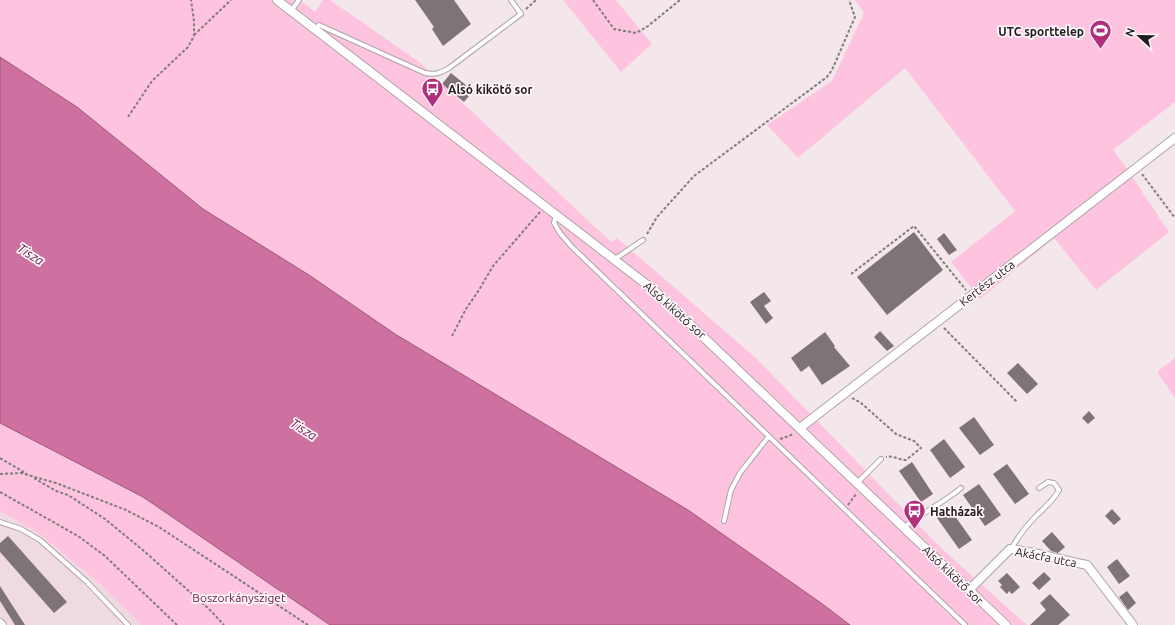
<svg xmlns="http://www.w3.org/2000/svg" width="1175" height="625" viewBox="0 0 1175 625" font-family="Ubuntu,sans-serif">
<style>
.built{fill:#efdae3}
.green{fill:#fec4df}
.water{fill:#ce71a0;stroke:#9a5879}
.building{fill:#7e7378}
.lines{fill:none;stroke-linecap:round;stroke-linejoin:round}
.service-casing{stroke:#afa3a8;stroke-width:6}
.minor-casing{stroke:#afa3a8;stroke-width:10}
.path{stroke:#827a7d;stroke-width:2;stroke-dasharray:3 2;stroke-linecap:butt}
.service{stroke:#fff;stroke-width:4}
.minor{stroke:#fff;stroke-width:8}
.labels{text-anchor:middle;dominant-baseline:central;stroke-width:3.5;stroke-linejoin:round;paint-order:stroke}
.poi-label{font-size:12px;font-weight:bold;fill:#211c1e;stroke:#fef6f9;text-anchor:start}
.street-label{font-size:12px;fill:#211c1e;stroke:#fef6f9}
.park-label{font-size:12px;fill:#671245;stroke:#fef6f9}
.water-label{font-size:13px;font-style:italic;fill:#6c1748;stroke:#fef6f9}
</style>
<rect width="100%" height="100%" fill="#f4e7ec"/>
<!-- built -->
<path class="built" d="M0,511L41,535L102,586L142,625H0Z"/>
<!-- green -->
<path class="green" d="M0,0H300L315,12L323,0H330L418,61L611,242L617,238L756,358L942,549L1027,625H850L821,603L395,334L309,275L203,209L77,107L0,57Z
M563,0H616L652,44L621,72Z
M855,0H1175V102L1113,150L1125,166L1169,232L1096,290L1054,238L980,299L951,262L1015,211L905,68L798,158L767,125L832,81L864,13Z
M1175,358V398L1157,372Z
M0,423L143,497L330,625H142L102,586L41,535L0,511Z"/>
<!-- water -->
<path class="water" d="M0,57L77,107L203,209L309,275L395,334L688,510L821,603L850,625H330L143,497L0,423Z"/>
<!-- building -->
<path class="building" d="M415,0H454L471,24L443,46L432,29L434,27Z
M451,73L467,86L463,91L469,96L464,102L442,84Z
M914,232L943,270L887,315L857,277Z
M944,233L957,250L949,255L937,239Z
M764,292L771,301L764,306L773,318L766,324L750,302Z
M880,331L894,346L887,351L874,337Z
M825,332L835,346L834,347L850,366L822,385L809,366L801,372L791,358Z
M1018,363L1038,384L1027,394L1007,373Z
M1089,411L1095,418L1088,424L1082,418Z
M974,417L994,445L980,455L959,428Z
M944,439L965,467L950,478L930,450Z
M912,462L933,494L921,502L899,471Z
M1007,464L1029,494L1015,504L993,474Z
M979,484L1001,515L985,526L963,495Z
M950,509L972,540L959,549L937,518Z
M1112,509L1121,519L1114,525L1105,516Z
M1052,532L1065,547L1058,553L1051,551L1042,541Z
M8,536L67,602L54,613L0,552V543Z
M1117,559L1130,576L1119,584L1107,567Z
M1044,572L1051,579L1039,590L1032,583Z
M1007,573L1020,587L1012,594L1009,591L1007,594L1000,587L1002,585L998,581Z
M0,586L25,625H15L0,601Z
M1127,591L1136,603L1128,610L1119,597Z
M1050,594L1070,615L1058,625H1030L1046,610L1040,603Z"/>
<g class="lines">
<defs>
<path id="service" d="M291,11L299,0
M315,30L319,25L425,73C435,75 441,73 449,68L521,14L511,0
M556,215L554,223L560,233L571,246L965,625
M615,259L643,240
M857,483L881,459
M724,521L731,490L740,473L769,436
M0,522L21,529L40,540L87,582L128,625
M904,527C922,513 943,503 961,488
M1011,549C1018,537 1026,526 1036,516C1044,508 1054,500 1059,490L1054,483L1048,482L1039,488"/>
<path id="minor" d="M277,0L655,291L1006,625
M800,428L1175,138
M969,590L1010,549C1036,552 1061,560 1087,565L1133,625
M0,623L2,625"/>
</defs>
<!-- service casing -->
<use href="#service" class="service-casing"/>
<!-- minor casing -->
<use href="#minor" class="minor-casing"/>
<!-- path -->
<path class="path" d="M593,0L614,29L636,33L648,26L680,0
M526,9L536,0
M194,35L231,0
M128,117L152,81L188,47L194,36V21L191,0
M1142,174L1175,218
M647,234L657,217L694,176L827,77L832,70L855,17L849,0
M851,274L914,226L966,290
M944,328L1017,402
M452,336L466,309L479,290L493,266L540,212
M852,398L861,403L896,434L914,441L921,448L906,460C899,460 892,455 886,457
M780,439L789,436L793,434
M0,458L27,474
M0,474L21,473L56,483L126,510L159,527L308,625
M34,478L56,491L68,495L105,519L144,551L210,610L224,625
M0,492L78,536L105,556L177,625
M848,505L856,494"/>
<!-- service -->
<use href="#service" class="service"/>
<!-- minor -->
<use href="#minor" class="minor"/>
</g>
<!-- icons -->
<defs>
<symbol id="stadium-pin" viewBox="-11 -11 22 30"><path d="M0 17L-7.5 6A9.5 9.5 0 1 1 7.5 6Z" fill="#b02f7a" stroke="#fef6f9"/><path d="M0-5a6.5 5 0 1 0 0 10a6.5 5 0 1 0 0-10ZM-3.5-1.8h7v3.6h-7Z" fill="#fff"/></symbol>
<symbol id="bus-pin" viewBox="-11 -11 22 30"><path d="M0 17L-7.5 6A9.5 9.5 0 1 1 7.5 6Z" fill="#b02f7a" stroke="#fef6f9"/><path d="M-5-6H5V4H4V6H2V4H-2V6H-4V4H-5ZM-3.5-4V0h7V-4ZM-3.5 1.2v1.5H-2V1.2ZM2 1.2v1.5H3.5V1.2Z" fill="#fff"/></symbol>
</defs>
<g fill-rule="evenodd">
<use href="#stadium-pin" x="1088" y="18" width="25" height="34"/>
<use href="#bus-pin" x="420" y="76" width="25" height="34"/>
<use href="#bus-pin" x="902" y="498" width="25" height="34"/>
</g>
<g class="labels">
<!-- poi labels -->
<g class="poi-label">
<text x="1084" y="31" text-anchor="end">UTC sporttelep</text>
<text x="448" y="89">Alsó kikötő sor</text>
<text x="930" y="511">Hatházak</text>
</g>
<!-- street labels -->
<g class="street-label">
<text transform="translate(987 283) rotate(-38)">Kertész utca</text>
<text transform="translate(675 310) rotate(42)">Alsó kikötő sor</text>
<text transform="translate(1046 557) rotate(11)">Akácfa utca</text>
<text transform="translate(953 575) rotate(44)">Alsó kikötő sor</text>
</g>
<!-- park labels -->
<g class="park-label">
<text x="239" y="597">Boszorkánysziget</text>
</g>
<!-- water labels -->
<g class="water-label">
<text transform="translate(31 254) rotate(33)">Tisza</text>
<text transform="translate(304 429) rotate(33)">Tisza</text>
</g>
</g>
<!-- north arrow -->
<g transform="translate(1139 36) rotate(292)" stroke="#fef6f9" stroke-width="3" paint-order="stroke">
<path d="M0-3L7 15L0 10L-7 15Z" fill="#211c1e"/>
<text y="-6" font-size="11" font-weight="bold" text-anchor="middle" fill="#211c1e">N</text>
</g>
</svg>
